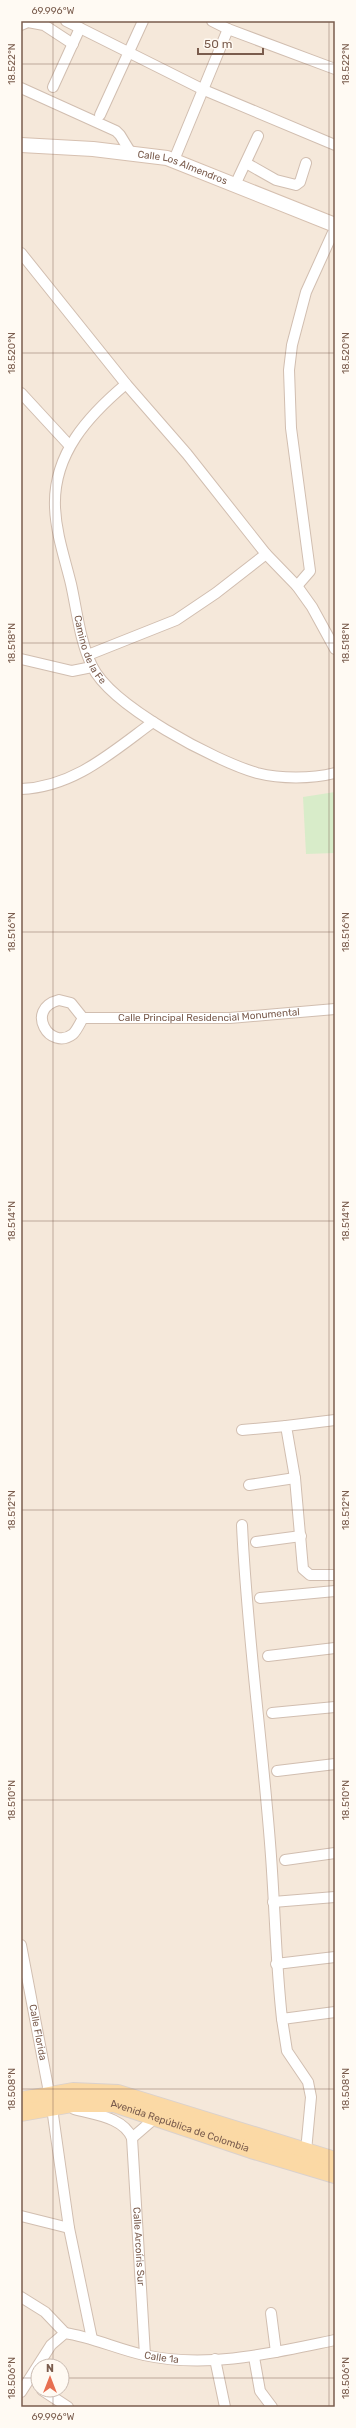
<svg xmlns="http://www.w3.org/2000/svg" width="356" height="2428" viewBox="0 0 356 2428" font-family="Rubik,sans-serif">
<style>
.residential{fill:#f5e8da;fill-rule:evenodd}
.garden{fill:#d8ecc9}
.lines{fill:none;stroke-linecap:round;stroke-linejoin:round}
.street-casing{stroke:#d1beb0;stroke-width:12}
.secondary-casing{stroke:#d6c0b0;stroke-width:16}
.primary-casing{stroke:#dad1cd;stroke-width:18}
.street{stroke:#fff;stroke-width:10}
.secondary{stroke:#fff;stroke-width:14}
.primary{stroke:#fbd9a5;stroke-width:16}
.ticks{fill:none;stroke:#7a5c4d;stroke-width:1;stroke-opacity:0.45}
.labels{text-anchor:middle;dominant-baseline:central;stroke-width:4;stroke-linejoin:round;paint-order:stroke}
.street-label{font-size:10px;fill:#7a5c4d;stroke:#fffaf3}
.neatline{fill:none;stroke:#7a5c4d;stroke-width:1.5}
.ticks-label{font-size:10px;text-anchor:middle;fill:#7a5c4d}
</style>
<rect width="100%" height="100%" fill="#fdf6ec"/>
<!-- residential -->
<path class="residential" d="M21,21H335V2407H21ZM38,2366H62V2390H38Z"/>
<!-- garden -->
<path class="garden" d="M335,792V853L306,854L303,797Z"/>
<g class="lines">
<defs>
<g id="street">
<path d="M66,21L204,90L335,145"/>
<path d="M21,25L28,22L44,25L73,44"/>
<path d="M228,29L335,69"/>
<path d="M53,87L80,28"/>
<path d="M21,88L116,131L120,135L131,153"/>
<path d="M100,115L143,21"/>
<path d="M174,160L228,29L212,21"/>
<path d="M246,163L276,180L296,185L300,182L306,163"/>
<path d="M235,185L258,136"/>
<path d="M21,253L126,384L187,454L266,554L297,586L312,607L335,649"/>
<path id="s1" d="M126,384C88,416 53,454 55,507C56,534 65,559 71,584C77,611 80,642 92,666C111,706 215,761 257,773C281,779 311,779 335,773"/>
<path d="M21,393L69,445"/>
<path d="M297,586L310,571L291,428L289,370L292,345L306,292L335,228"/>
<path d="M88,655L176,620L216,593L266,554"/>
<path d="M21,659L72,671L92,667"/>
<path d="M21,789C74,787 112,752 153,722"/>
<path d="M59,1000L71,1003L83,1018C80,1023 77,1030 73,1034C50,1052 24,1009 59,1000Z"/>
<path id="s2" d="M83,1018H230L335,1009"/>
<path d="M335,1420L286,1426L295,1478L303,1569L310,1575H335"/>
<path d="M242,1430L286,1426"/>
<path d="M249,1485L295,1478"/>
<path d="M242,1525C247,1636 263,1745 271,1856C275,1911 276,1965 282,2019L335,2012"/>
<path d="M256,1542L301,1536"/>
<path d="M260,1598L335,1591"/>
<path d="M268,1656L335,1648"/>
<path d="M272,1713L335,1707"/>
<path d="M277,1771L335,1764"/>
<path d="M285,1860L335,1853"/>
<path d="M273,1902L335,1897"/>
<path id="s3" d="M21,1945L52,2108L69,2228L92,2339"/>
<path d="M276,1964L335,1957"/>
<path d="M282,2019L287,2051L308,2082L311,2097L306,2151"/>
<path id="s4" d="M74,2109C95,2115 123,2117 132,2138L145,2355"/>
<path d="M132,2138L154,2119"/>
<path d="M21,2216L69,2228"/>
<path d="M21,2297L45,2312L65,2333"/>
<path d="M271,2313L276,2352"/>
<path d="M254,2357L260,2391L272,2407"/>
<path d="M215,2359L225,2407"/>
<path d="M42,2390L68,2407"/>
<path id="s5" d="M21,2392L51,2345L65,2333C92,2337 117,2349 144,2355C208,2369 273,2353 335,2340"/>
</g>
<g id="secondary">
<path id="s6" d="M21,145L93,149L167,158L335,225"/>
</g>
<g id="primary">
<path d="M21,2100L73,2091L118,2093L335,2160"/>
<path id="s7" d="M21,2113L72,2104H114L251,2150L335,2175"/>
</g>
</defs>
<!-- street casing -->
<use href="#street" class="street-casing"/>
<!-- secondary casing -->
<use href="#secondary" class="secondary-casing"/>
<!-- primary casing -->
<use href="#primary" class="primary-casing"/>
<!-- street -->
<use href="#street" class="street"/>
<!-- secondary -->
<use href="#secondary" class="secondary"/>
<!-- primary -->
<use href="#primary" class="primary"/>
</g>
<!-- ticks -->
<path class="ticks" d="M53,21V2366M329,21V2407M21,64H335M21,353H335M21,643H335M21,932H335M21,1221H335M21,1510H335M21,1800H335M21,2089H335M21,2378H38M62,2378H335M53,2390V2407"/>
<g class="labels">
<!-- street labels -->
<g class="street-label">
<text stroke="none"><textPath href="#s6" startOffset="164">Calle Los Almendros</textPath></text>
<text stroke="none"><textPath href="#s1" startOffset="295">Camino de la Fe</textPath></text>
<text stroke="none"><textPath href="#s2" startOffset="126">Calle Principal Residencial Monumental</textPath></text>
<text stroke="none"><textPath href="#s3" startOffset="89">Calle Florida</textPath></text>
<text stroke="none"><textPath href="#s7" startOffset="163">Avenida República de Colombia</textPath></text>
<text stroke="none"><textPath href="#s4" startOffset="176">Calle Arcoíris Sur</textPath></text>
<text stroke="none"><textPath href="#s5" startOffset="174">Calle 1a</textPath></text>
</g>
</g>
<!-- border -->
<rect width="356" height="2428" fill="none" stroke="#fffaf3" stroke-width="44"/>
<!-- north arrow -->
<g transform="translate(50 2378)"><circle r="19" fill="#fffaf3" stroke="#cabbb1"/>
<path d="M0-3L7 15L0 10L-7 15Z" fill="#e76f51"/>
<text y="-6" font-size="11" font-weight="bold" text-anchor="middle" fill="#7a5c4d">N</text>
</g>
<!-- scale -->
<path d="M198 48v6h65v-6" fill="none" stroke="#7a5c4d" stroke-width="2"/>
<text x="204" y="48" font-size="12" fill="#7a5c4d" stroke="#fffaf3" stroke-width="3" paint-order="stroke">50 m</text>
<rect x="22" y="22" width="312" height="2384" class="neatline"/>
<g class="ticks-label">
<text x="53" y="14">69.996°W</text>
<text transform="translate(11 64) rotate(-90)" y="4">18.522°N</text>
<text transform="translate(345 64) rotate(-90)" y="4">18.522°N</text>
<text transform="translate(11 353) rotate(-90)" y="4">18.520°N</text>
<text transform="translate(345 353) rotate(-90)" y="4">18.520°N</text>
<text transform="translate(11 643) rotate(-90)" y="4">18.518°N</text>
<text transform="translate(345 643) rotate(-90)" y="4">18.518°N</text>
<text transform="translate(11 932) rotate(-90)" y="4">18.516°N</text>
<text transform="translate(345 932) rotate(-90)" y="4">18.516°N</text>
<text transform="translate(11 1221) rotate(-90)" y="4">18.514°N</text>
<text transform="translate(345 1221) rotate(-90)" y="4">18.514°N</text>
<text transform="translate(11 1510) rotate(-90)" y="4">18.512°N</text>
<text transform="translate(345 1510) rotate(-90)" y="4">18.512°N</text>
<text transform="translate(11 1800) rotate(-90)" y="4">18.510°N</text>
<text transform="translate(345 1800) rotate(-90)" y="4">18.510°N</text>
<text transform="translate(11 2089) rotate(-90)" y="4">18.508°N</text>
<text transform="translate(345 2089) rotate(-90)" y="4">18.508°N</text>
<text transform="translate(11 2378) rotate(-90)" y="4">18.506°N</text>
<text transform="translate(345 2378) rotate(-90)" y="4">18.506°N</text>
<text x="53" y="2420">69.996°W</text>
</g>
</svg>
